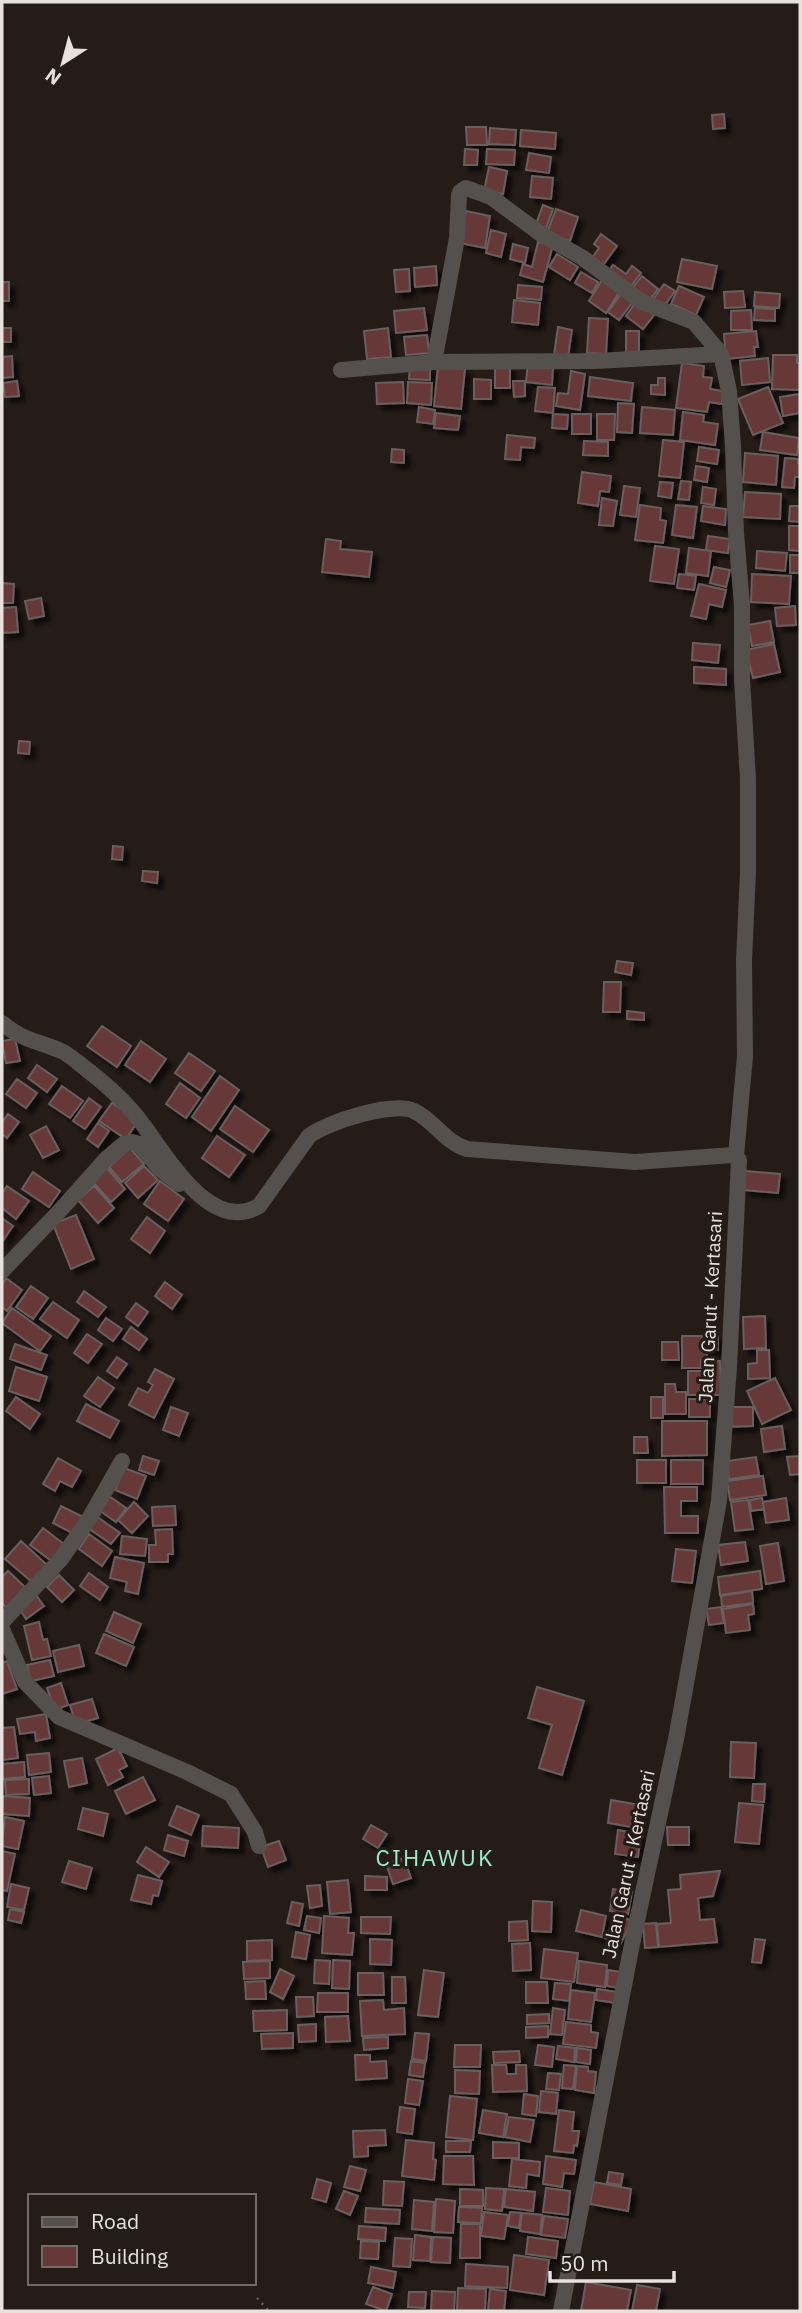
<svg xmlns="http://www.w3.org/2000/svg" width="802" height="2313" viewBox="0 0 802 2313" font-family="'IBM Plex Sans',sans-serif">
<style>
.building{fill:#663737;stroke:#6a5e5e;stroke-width:2;filter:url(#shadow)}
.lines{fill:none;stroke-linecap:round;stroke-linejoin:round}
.path{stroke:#68605c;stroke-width:2.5;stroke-dasharray:2 5;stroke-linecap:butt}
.street{stroke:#54504e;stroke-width:16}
.labels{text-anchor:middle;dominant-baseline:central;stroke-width:6;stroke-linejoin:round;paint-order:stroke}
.street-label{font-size:19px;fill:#e8e2df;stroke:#251c18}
.quarter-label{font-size:23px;letter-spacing:2px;fill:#9aedc4;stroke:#251c18}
</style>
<defs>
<filter id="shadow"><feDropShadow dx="5.5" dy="5.5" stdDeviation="2" flood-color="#0009"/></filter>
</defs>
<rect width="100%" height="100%" fill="#251c18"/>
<!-- building -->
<path class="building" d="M724,114L725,128L713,129L712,115Z
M466,127H486L487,145H467Z
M490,128L516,130L515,145L489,144Z
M521,130L556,133L555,149L520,146Z
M465,149L478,150L477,165H464Z
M487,149L515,150L514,165L486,164Z
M529,153L551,157L549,173L526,170Z
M489,167L507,171L503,194L484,191Z
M532,176L553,178L551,199L530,197Z
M543,205L553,209L545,231L535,227Z
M556,209L578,217L570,241L547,233Z
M466,211L490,216L485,248L460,243Z
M491,230L506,234L501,257L486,253Z
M601,234L617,246L601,268L590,261L599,248L594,244Z
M538,242L553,245L543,282L520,275L523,264L532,267Z
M513,244L528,248L525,263L510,259Z
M557,254L578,267L570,280L549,267Z
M682,259L717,266L712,289L677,282Z
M613,265L626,274L632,266L641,273L628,290L606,275Z
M436,266L437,285L415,287L414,268Z
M409,269L410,291L396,292L394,270Z
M581,272L598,282L592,293L575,283Z
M642,276L658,289L647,303L631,290Z
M602,280L620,291L606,313L589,301Z
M2,282H9V301H2Z
M664,284L675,291L663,308L652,301Z
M518,285L542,287L541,300L517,298Z
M679,286L704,297L696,315L671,304Z
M743,291L745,307L725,308L724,292Z
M755,292L780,294L779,308L754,306Z
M621,294L632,303L619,320L608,312Z
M514,300L540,303L538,325L512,322Z
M636,302L654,315L643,329L626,316Z
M424,308L427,330L396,333L394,311Z
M755,308L775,309V321L754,320Z
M751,310L752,330H731V311Z
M589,318L608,319L606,354L587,353Z
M558,327L572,330L568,357L554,355Z
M2,328H11V342H2Z
M388,328L391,357L367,359L364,331Z
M626,331H639V353H626Z
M756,331L758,347H754L755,356L726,359L724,334Z
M427,335L429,353L406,355L404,337Z
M773,355H797V363H800V390L772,389Z
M12,356L13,377L2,378V357Z
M768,358L770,382L742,385L740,361Z
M528,363L553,366L552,385L526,382Z
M682,363L704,366L703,377L712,378L710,389L723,391L722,404L709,402L707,412L676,408Z
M495,365L510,366V388H495Z
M410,366H430V380L409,379Z
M438,366L465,369L461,409L434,406Z
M571,371L585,374L580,410L556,406L558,393L568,394Z
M590,377L633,383L631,401L588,396Z
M658,378H665V395L651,394V385H658Z
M474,379L491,380V399H474Z
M17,381L19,396L5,397L3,383Z
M513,381H525V396L514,397Z
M403,382L404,403L377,404L376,383Z
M408,382L432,383L431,405L407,403Z
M538,387L555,388L553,413L535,411Z
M768,387L783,423L753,435L738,399Z
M800,394V413L783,416L780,397Z
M618,403L634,404L632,433L617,432Z
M419,407L435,410L433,424L417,422Z
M642,407L675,410L673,435L640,433Z
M683,412L704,415L703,422L718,424L715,445L680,440Z
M436,413L460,416L458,430L434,428Z
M553,414L568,415L567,429L552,428Z
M572,414H591V434H572Z
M597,414H615L614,440H597Z
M763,432L799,438L797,455L760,450Z
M507,435L535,438L534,448L521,447L520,460L505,459Z
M663,440L684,442L680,478L659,476Z
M584,441L608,442V456L583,455Z
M699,447L719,450L717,464L697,461Z
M392,449L404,450V463L391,462Z
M745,453L778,456L776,485L743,482Z
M785,458L798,459V463H800V477H795L794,488L782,487Z
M696,466L709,468L707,482L694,480Z
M582,472L611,476L609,492L600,491L598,506L578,503Z
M681,481L691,482L689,500L678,499Z
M660,482L673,483L671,498L658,496Z
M624,486L640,488L636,517L620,515Z
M703,487L716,489L714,505L701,503Z
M745,492L781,494L780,519L743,517Z
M602,498L617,501L613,526L599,525Z
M640,505L661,508L660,520L666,521L663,543L635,540Z
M676,505L697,507L693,538L672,535Z
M703,506L726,509L725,525L701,521Z
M790,506H800V522L789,521Z
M789,526H800V551L789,550Z
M708,536L730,539L728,553L706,550Z
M326,539L341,541L340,549L372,552L369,577L322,572Z
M655,546L679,549L674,584L650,581Z
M689,548L711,551L708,576L686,573Z
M757,551L787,553L785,571L756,568Z
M790,555H800V573H790Z
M714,567L730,570L726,587L710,583Z
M679,574L696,576L694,590L677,588Z
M752,574L791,576L789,604L751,602Z
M2,583L14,584L13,603H2Z
M699,584L726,590L722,607L709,604L706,619L691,616Z
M41,598L44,616L29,619L25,601Z
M795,606L796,625L777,626L775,608Z
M16,607L18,632L2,633V608Z
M770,621L774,642L752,646L748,625Z
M693,643L720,645L718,663L692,660Z
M774,644L780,672L753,678L746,650Z
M694,667L726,669V685L694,683Z
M19,741L30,742L29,754L18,753Z
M113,846L123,847L122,860L112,859Z
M143,871L158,872L157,883L142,881Z
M617,961L633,963L631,975L615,972Z
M604,982H621L620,1012H603Z
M627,1011L644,1013V1020L627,1019Z
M102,1026L131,1046L117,1067L87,1046Z
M15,1039L20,1061L6,1063L2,1041Z
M141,1041L166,1059L150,1082L125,1065Z
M189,1053L215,1071L201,1091L175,1073Z
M37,1065L57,1079L47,1092L28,1078Z
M220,1076L239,1090L211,1131L192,1117Z
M17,1079L37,1093L26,1108L6,1094Z
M180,1083L200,1098L186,1118L166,1104Z
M62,1086L83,1101L70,1118L49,1104Z
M89,1098L101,1107L85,1129L73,1121Z
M112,1103L138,1121L126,1139L99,1121Z
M235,1106L269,1130L253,1152L220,1129Z
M8,1114L19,1122L7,1138L2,1134V1122Z
M98,1123L109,1131L98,1147L87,1139Z
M46,1126L59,1150L43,1158L30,1135Z
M217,1136L245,1155L229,1177L202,1158Z
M130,1148L144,1164L122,1182L109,1167Z
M144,1166L158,1180L138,1198L125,1183Z
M107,1168L125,1189L111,1202L92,1181Z
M745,1171L780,1174L778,1193L744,1190Z
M33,1172L60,1191L49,1207L22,1189Z
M160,1181L184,1199L168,1221L144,1204Z
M7,1186L29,1201L16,1219L2,1208V1193Z
M94,1186L114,1208L98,1223L78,1200Z
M76,1215L94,1259L71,1269L53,1224Z
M147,1217L165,1231L150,1253L131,1239Z
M2,1218L13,1226L2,1242Z
M6,1278L22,1290L7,1311L2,1307V1285Z
M165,1282L182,1295L172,1309L155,1296Z
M31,1286L48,1298L33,1319L16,1307Z
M84,1291L106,1307L98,1317L77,1302Z
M53,1302L79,1320L67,1338L40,1319Z
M136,1303L148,1312L138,1326L126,1317Z
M12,1308L51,1336L40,1351L2,1323Z
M765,1316L766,1348L744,1349L743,1317Z
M106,1318L122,1329L113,1341L98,1330Z
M131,1327L147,1339L139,1350L123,1339Z
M87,1334L102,1344L88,1363L74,1353Z
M682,1336H718V1350H707V1360H701V1368H682Z
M662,1342H678L679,1360H662Z
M15,1344L47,1355L41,1370L10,1359Z
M757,1350H769L770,1378L748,1379V1364L757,1363Z
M117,1357L127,1364L117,1378L107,1371Z
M703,1361H720L721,1395H688V1371H703Z
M16,1367L47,1377L39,1401L9,1391Z
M155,1369L174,1379L154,1418L129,1405L138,1388L148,1393L153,1385L148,1382Z
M98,1377L114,1388L100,1407L84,1396Z
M775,1378L791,1410L762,1424L747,1391Z
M665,1384H675L676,1392H686V1414H665Z
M16,1397L40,1414L30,1429L6,1411Z
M651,1397H663V1418H651Z
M689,1399H710V1417H689Z
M86,1404L119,1421L110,1438L77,1421Z
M171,1407L188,1413L179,1436L163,1430Z
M726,1407H753V1426L727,1427Z
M662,1421H707V1455L662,1456Z
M782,1426L785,1449L764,1452L761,1429Z
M634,1437H647L648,1453H634Z
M143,1456L159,1461L154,1475L139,1470Z
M800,1456V1474L790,1475L787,1457Z
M756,1457L759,1475L729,1479L727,1461Z
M58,1458L81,1471L72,1487L60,1481L55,1491L43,1484Z
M637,1460H666V1483H637Z
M671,1460H703V1484H671Z
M124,1468L146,1476L137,1499L115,1490Z
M763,1476L766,1495L730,1500L727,1481Z
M664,1487H697V1501H681V1516H698V1533H665Z
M109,1496L126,1508L116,1522L99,1510Z
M762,1498L764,1509L751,1511L750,1500Z
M786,1498L789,1520L766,1523L763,1502Z
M748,1500L753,1529L735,1531L731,1502Z
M134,1502L148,1516L132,1533L118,1520Z
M61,1506L83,1517L74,1534L53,1523Z
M175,1506L176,1525L153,1526L152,1507Z
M96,1516L120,1533L111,1544L88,1528Z
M43,1528L65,1545L53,1562L30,1545Z
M172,1529L173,1554H168V1562H149V1545H156L155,1530Z
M89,1534L112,1551L102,1566L79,1549Z
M122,1536L147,1539L145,1556L120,1554Z
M21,1541L47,1565L32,1582L5,1559Z
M745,1542L748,1561L721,1565L718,1545Z
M778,1543L784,1581L766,1584L760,1546Z
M676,1549L696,1551L692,1583L672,1581Z
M115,1557L144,1563L138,1594L125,1591L127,1582L110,1578Z
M8,1571L25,1587L6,1608L2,1602V1577Z
M760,1571L762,1589L720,1595L718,1577Z
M89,1573L108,1587L100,1600L80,1586Z
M59,1575L74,1590L62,1602L47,1587Z
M752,1591L753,1603L722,1607L721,1596Z
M36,1595L44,1606L26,1619L19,1608Z
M753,1604L754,1614L748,1615L750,1630L726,1633L723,1609Z
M721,1607L724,1623L709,1625L706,1609Z
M114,1612L141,1624L133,1643L106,1631Z
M39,1622L43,1640L47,1639L51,1656L32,1660L24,1626Z
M104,1634L134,1647L126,1666L96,1653Z
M79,1645L84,1666L58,1672L53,1651Z
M50,1660L54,1676L31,1681L27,1665Z
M7,1661L17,1689L2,1694V1663Z
M61,1683L68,1705L55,1710L47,1688Z
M537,1687L584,1701L562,1775L539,1768L552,1725L528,1718Z
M92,1699L98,1718L76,1724L70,1705Z
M46,1714L50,1738L36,1741L35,1732L20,1734L17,1719Z
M14,1727L18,1758L2,1760V1728Z
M731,1742L756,1743L754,1778L730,1777Z
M118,1748L127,1766L119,1770L123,1777L108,1785L96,1759Z
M49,1753L51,1772L29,1775L27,1755Z
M82,1758L87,1783L69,1787L64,1761Z
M24,1762L25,1777L2,1779V1764Z
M49,1776L51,1793L34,1795L32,1778Z
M143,1777L155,1800L126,1814L115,1791Z
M29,1779V1794L6,1795L5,1780Z
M753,1784H765L764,1802L752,1801Z
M3,1796L30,1798L29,1816L2,1814Z
M611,1800L641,1805L638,1828L608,1823Z
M739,1803L763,1805L759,1844L735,1842Z
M177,1806L199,1815L191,1835L169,1825Z
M83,1808L108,1814L103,1836L78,1829Z
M5,1817L24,1821L18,1849L2,1846Z
M371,1825L387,1834L378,1848L363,1839Z
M203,1826L239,1828L238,1848L202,1846Z
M667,1827H689V1845H668Z
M618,1830L641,1834L638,1857L615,1854Z
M168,1835L188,1841L184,1856L164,1850Z
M279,1841L286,1860L268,1867L261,1847Z
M146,1847L169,1862L159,1877L137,1862Z
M2,1851L15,1854L7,1891L2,1890Z
M404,1858L411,1878L393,1884L386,1864Z
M69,1861L92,1868L86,1889L62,1882Z
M720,1871L713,1896L698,1898L700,1920L714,1919L717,1942L659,1947L657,1924L671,1923L668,1890L681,1889L680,1875Z
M138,1875L162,1881L158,1896L153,1895L151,1904L131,1900Z
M365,1876L387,1877V1890H365Z
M348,1880L351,1912L330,1914L327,1882Z
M11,1884L29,1888L24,1910L7,1907Z
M320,1885L322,1906L310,1908L307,1886Z
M613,1889L632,1892L628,1914L610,1911Z
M533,1901L552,1902L551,1932L532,1931Z
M292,1902L303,1904L299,1926L287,1923Z
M10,1909L24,1912L21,1923L8,1920Z
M581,1910L606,1916L602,1937L576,1931Z
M617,1914L632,1921L620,1945L605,1938Z
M307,1916L321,1918L319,1933L304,1930Z
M324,1916L349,1918L348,1933H354L352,1955L322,1953Z
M361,1917H391L390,1934L361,1933Z
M527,1921L528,1940L509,1941V1922Z
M656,1923L658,1947L645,1948L643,1924Z
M296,1932L310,1935L306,1959L292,1957Z
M370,1939L392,1940L391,1965L370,1964Z
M755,1939L765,1940L761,1963L752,1962Z
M272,1940V1960L247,1961V1941Z
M530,1943L531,1970L513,1971L512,1944Z
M544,1949L578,1953L574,1982L541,1978Z
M315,1960L330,1961L329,1984L314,1983Z
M333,1960L350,1961L349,1989L332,1988Z
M270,1961V1978L244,1979L243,1962Z
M579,1961L607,1965L605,1987L577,1983Z
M280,1969L294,1976L283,1999L270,1992Z
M424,1970L444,1973L438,2017L418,2015Z
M608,1970L621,1972L619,1988L607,1986Z
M358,1973H383L384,1995H358Z
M392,1977H405L406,2003H392Z
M265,1981L266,1999H246L245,1982Z
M526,1982H547L548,2003H526Z
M555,1983L571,1984L569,2001L553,1999Z
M597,1989L618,1992L616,2003L596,2000Z
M571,1990L595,1993L591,2022L568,2019Z
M318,1993H348V2012H317Z
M296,1997H313L314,2016L297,2017Z
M383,2000L384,2010L404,2008L405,2034L362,2036L360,2001Z
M553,2008L565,2010L562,2035L550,2034Z
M287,2010V2030L254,2031L253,2011Z
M549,2014V2023L527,2024V2015Z
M348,2016L350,2041L326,2042L325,2017Z
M566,2022L591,2025V2032L598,2033L596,2048L563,2044Z
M316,2024V2041L299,2042L298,2025Z
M548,2026V2037L526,2038V2027Z
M293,2033V2048L262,2049L261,2034Z
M415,2033L429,2034L426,2061L412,2059Z
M388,2037V2048L364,2050L363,2038Z
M455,2045H481L480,2067H454Z
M538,2045L554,2047L552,2067L535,2065Z
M558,2046L575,2048L574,2062L556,2059Z
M577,2048L591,2050L590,2064L576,2062Z
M519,2051L520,2062L494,2063L493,2052Z
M355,2055H370V2062L386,2061L387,2078L356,2080Z
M411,2061L425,2063L423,2077L409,2075Z
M492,2065H506L507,2074H516V2065H526L527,2091L493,2092Z
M564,2065L576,2066L573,2089L562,2088Z
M577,2066L588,2067V2071L596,2072L594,2093L575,2090Z
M455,2070L480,2071L479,2094L455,2093Z
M548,2073L561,2074L559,2090L546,2089Z
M408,2079L423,2081L419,2105L405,2103Z
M541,2091L558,2093L556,2114L539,2112Z
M524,2094L538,2096L536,2116L522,2114Z
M450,2096L477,2099L473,2140L446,2137Z
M400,2107L415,2109L412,2134L397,2132Z
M483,2110L507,2114L503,2137L479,2133Z
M559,2110L574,2112L572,2131H579L577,2146L574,2145L573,2153L554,2151Z
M509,2117L534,2120L530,2142L505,2137Z
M385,2130L386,2145L368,2146V2156L354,2157L353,2131Z
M406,2140L434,2143L433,2159L436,2160L434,2180L402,2176Z
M446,2141H471L470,2152H446Z
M493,2142L519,2143V2158H493Z
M444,2156H473L474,2185L443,2184Z
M546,2156L576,2160L574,2174L564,2173L562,2187L543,2184Z
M512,2159L540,2162L539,2176L527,2174L526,2188L509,2186Z
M350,2166L366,2170L360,2191L344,2187Z
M609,2172L623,2174L621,2185L607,2183Z
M317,2179L331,2183L326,2202L312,2198Z
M384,2181L404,2182L402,2206L383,2205Z
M594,2182L631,2189L628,2211L590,2204Z
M486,2188L504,2189L502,2211L485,2209Z
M546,2188L570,2191L568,2215L543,2212Z
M460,2189L483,2190V2206H460Z
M506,2189L535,2192L533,2211L504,2207Z
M344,2191L358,2196L350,2215L336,2209Z
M436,2199L455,2201L453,2233L434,2232Z
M414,2200L434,2202L432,2231L412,2229Z
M459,2207L482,2208L481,2223L458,2222Z
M366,2208L400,2210L399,2224L365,2222Z
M484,2212L508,2215L504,2239L481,2236Z
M510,2212L521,2213L519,2228L508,2226Z
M522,2213L542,2215L540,2234L520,2231Z
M544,2216L568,2219L565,2238L541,2235Z
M461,2224H480V2258H460Z
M359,2226L386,2228L385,2241L358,2239Z
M415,2235L431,2237L430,2261L413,2260Z
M433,2237L451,2238L450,2263L431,2262Z
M528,2237L558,2241L556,2258L526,2254Z
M395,2238L412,2239L410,2267L393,2266Z
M361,2241L379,2242L378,2259L360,2258Z
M514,2255L549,2260L544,2295L510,2290Z
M466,2264L508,2267L507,2288L465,2286Z
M371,2267L396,2272L393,2288L368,2283Z
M586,2282L631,2290L627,2311H581Z
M637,2285L660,2289L656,2311H632Z
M373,2287L392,2294L386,2311L366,2304Z
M458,2288L486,2289L485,2311H457Z
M490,2289L506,2291L504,2311H488Z
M432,2291L455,2292L454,2311H431Z
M409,2292H426L425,2308L408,2307Z"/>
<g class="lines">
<!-- path -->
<path class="path" d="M257,2298L269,2311"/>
<!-- street -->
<path class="street" d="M434,362L457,238L459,195L460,192L466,188L491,197L541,234L583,258L642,302L694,322L721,354
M341,370L434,362L596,361L721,354L729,391L733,446L736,533L742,605V679L748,779V872L744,960L745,1056L736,1156
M2,1023C24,1041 35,1040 59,1050C68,1053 77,1062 85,1068C102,1081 119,1096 133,1112C160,1142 206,1237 259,1206L309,1136C327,1122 393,1101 414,1111C434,1120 444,1142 467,1149L635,1162L733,1155L739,1160L729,1367L719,1501L676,1739L632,1944L561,2311
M2,1271L55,1216L107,1158L124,1144L132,1142L139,1144L160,1169L179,1184
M2,1622L61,1559L89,1519L122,1461
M2,1629L25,1682L59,1717L187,1772L231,1794L255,1832L259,1846"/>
</g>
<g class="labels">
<!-- street labels -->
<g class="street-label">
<text transform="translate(710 1307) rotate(-87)">Jalan Garut - Kertasari</text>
<text transform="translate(628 1864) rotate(-78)">Jalan Garut - Kertasari</text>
</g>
<!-- quarter labels -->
<g class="quarter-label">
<text x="435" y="1857">CIHAWUK</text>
</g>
</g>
<!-- border -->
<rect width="802" height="2313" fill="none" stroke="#e8e2df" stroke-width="7"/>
<!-- legend -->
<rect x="28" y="2194" width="228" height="91" fill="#251c18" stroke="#736b68" stroke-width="2"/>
<rect x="42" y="2217" width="35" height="10" fill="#54504e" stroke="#736b68" stroke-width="2"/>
<text x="91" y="2229" font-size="21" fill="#e8e2df">Road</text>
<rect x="42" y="2246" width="35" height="21" fill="#663737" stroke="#736b68" stroke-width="2"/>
<text x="91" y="2264" font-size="21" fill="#e8e2df">Building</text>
<!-- north arrow -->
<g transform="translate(63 63) rotate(216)" stroke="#251c18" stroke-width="5" paint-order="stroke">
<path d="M0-5L12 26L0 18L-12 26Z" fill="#e8e2df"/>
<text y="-10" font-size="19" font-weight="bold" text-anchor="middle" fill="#e8e2df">N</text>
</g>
<!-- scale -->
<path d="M550 2271v10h124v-10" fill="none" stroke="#e8e2df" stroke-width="3.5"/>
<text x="560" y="2271" font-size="21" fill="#e8e2df" stroke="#251c18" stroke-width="5" paint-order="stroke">50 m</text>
</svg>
